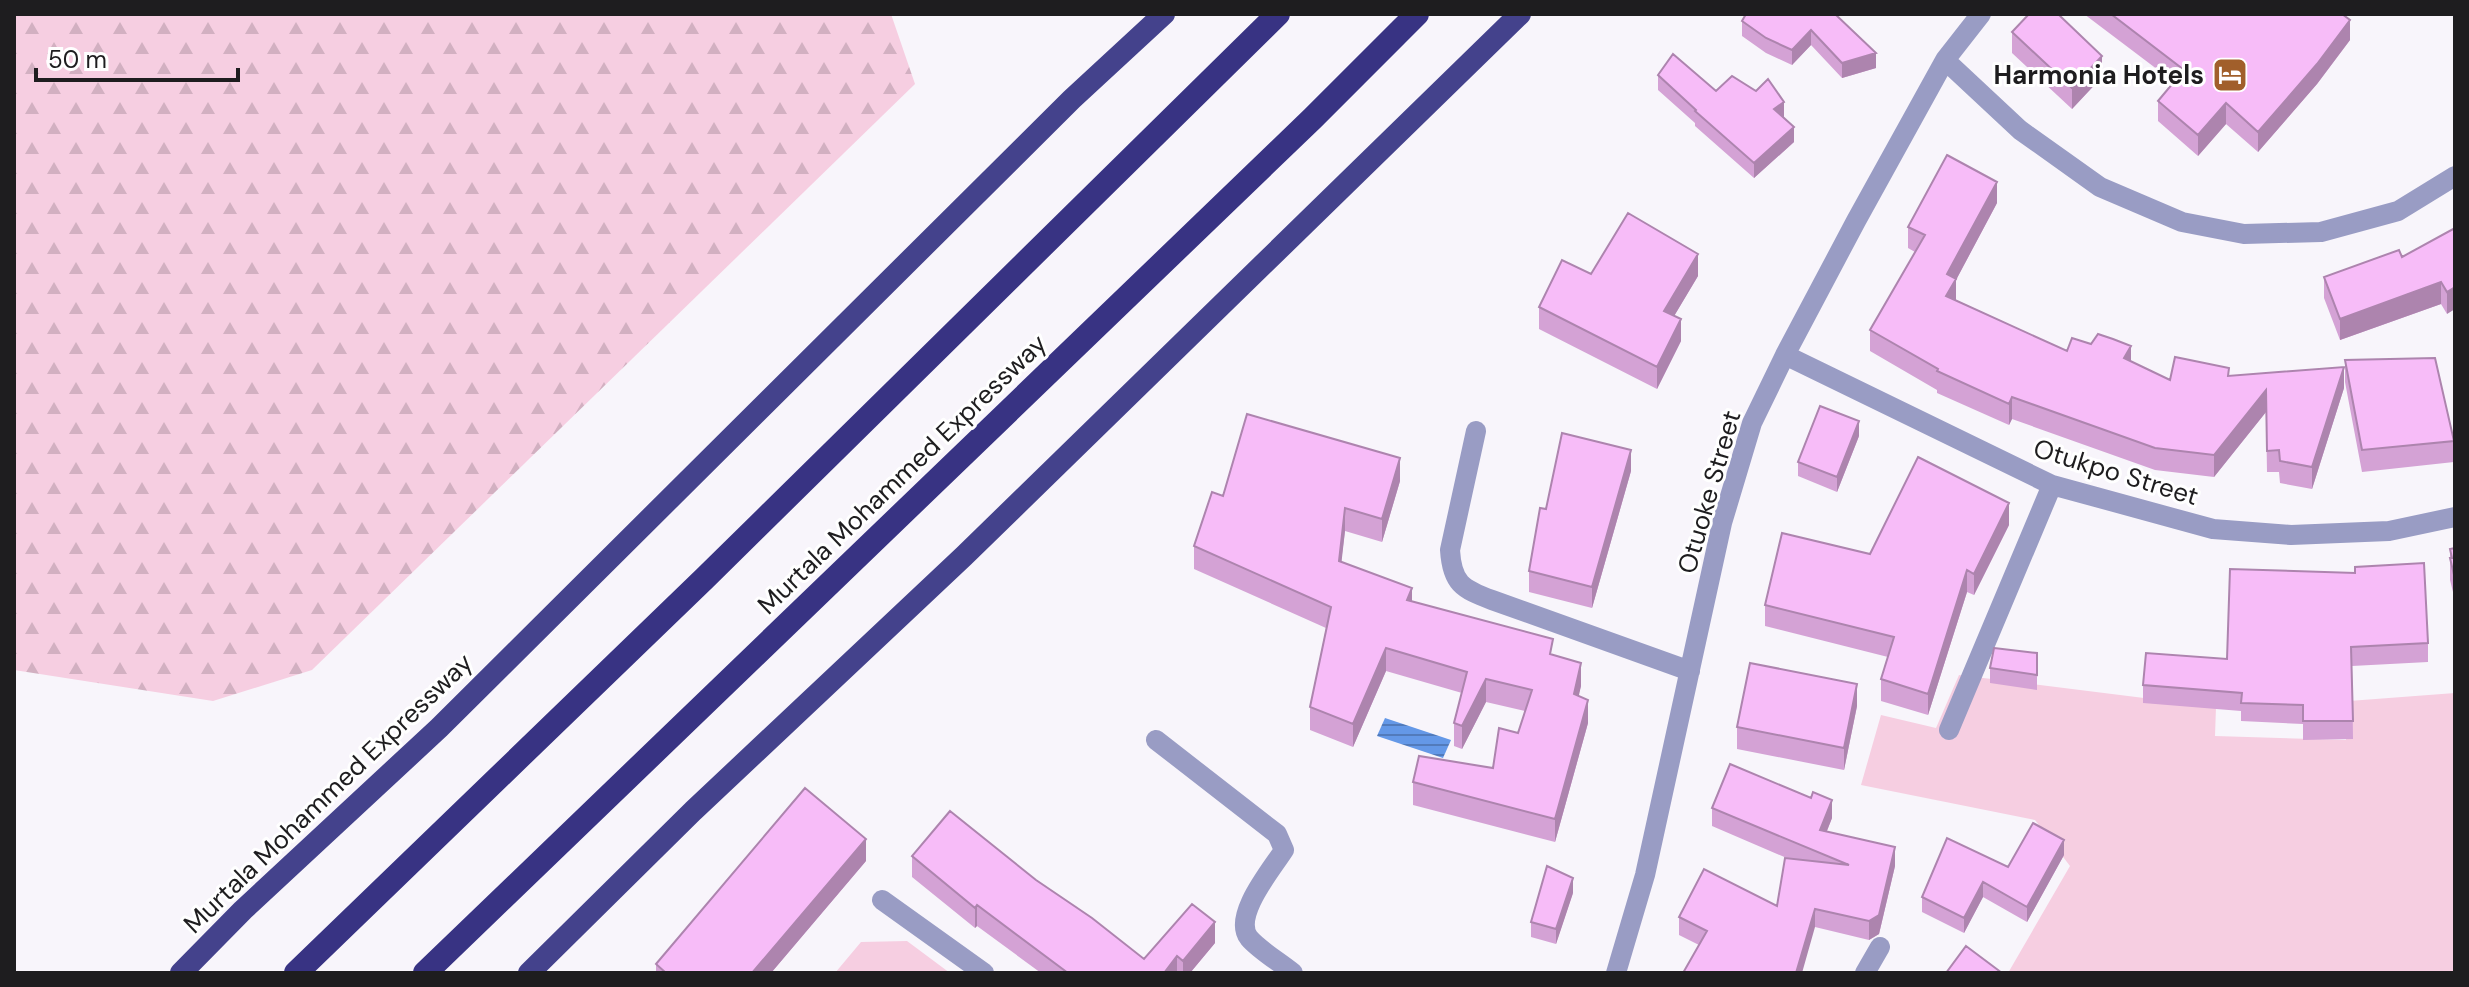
<svg xmlns="http://www.w3.org/2000/svg" width="2469" height="987" viewBox="0 0 2469 987" font-family="'DM Sans',sans-serif">
<style>
.grass{fill:#f6cee1}
.forest{fill:url(#forest-firs)}
.water{fill:url(#water-rules)}
.lines{fill:none;stroke-linecap:round;stroke-linejoin:round}
.minor{stroke:#999cc4;stroke-width:20}
.trunk{stroke:#44428c;stroke-width:22}
.motorway{stroke:#383383;stroke-width:24}
.wall{fill:#d4a2d5}
.shaded-wall{fill:#ad84ae}
.building{fill:#f7bcf8;stroke:#ad84ae;stroke-width:2}
.labels{text-anchor:middle;dominant-baseline:central;stroke-width:6;stroke-linejoin:round;paint-order:stroke}
.poi-label{font-size:26px;font-weight:bold;fill:#1e1d1f;stroke:#fff;text-anchor:end}
.street-label{font-size:26px;fill:#1e1d1f;stroke:#fff}
</style>
<defs>
<pattern id="forest-firs" width="22" height="20" patternUnits="userSpaceOnUse" patternTransform="scale(2)"><rect width="22" height="20" fill="#f6cee1"/><path d="M5 1l3.5 6h-7zM16 11l3.5 6h-7z" fill="#d2b0c1"/></pattern>
<pattern id="water-rules" width="6" height="5" patternUnits="userSpaceOnUse" patternTransform="scale(2)"><rect width="6" height="5" fill="#6498e7"/><path d="M0 2.5h6" fill="none" stroke="#527bbb"/></pattern>
</defs>
<rect width="100%" height="100%" fill="#f8f5fb"/>
<!-- grass -->
<path class="grass" d="M1959,675L2216,707L2215,736L2346,740L2349,701L2455,693V973H2008L2070,866L2035,820L1861,785L1881,715L1936,728Z
M907,941L950,973H835L861,942Z"/>
<!-- forest -->
<path class="forest" d="M14,14H891L915,84L312,670L213,701L14,670Z"/>
<!-- water -->
<path class="water" d="M1385,718L1451,740L1443,758L1377,736Z"/>
<g class="lines">
<!-- minor -->
<path class="minor" d="M1981,14L1945,60L2020,130L2100,187L2182,222L2244,234L2321,232L2398,211L2455,176
M1785,355L2052,485L2213,529L2291,535L2389,531L2455,517
M1476,431L1450,550C1452,583 1462,589 1492,600L1690,671
M1949,730L2052,485
M1156,740L1277,834L1284,850C1272,869 1232,916 1249,938C1259,950 1281,963 1293,973
M882,900L984,973
M1616,973L1645,875L1722,523L1752,423L1785,355L1856,221L1945,60
M1865,973L1880,947"/>
<!-- trunk -->
<path class="trunk" d="M181,973L243,910L439,728L1072,99L1164,14
M529,973L693,811L964,556L1520,14"/>
<!-- motorway -->
<path class="motorway" d="M296,973L705,578L1278,14
M425,973L1313,118L1417,14"/>
</g>
<!-- wall -->
<path class="wall" d="M1835,14L1876,68L1842,78L1811,45L1792,65L1766,53L1742,36V21Z
M2084,14H2342L2350,40L2317,84L2258,152L2226,124L2198,156L2158,121V101L2174,82Z
M2012,32L2102,77L2072,109L2012,53Z
M1658,75L1716,91L1784,117L1794,142L1754,178L1695,126V123L1658,90Z
M1997,203L1956,280V300L2067,351L2131,362L2170,380L2229,376L2344,388L2312,489L2280,483L2279,472H2267L2266,412L2214,477L2155,470L2012,419L2009,425L1937,393V390L1870,351V330L1915,252L1908,248V227Z
M2455,228L2447,314L2441,304L2340,340L2324,298V277L2402,257Z
M1698,276L1674,316L1681,341L1657,389L1539,329V307Z
M2345,360L2454,441V462L2362,472L2345,382Z
M1859,436L1837,492L1798,476V462Z
M1631,471L1592,608L1529,592V571L1546,509Z
M1400,481L1382,542L1345,531L1341,562L1412,601L1553,655L1581,686L1578,696L1588,723L1555,842L1413,805V782L1493,768L1518,733L1525,711L1486,702L1462,749L1454,746V723L1462,693L1386,671L1353,747L1310,730V707L1326,628L1194,569V546L1223,496Z
M2009,525L1974,595L1967,592L1928,715L1881,701V679L1888,657L1765,626V605L1870,554Z
M2455,548V600L2450,580V549Z
M2230,569L2428,643V662L2352,666L2353,739L2303,740V724L2241,721V711L2143,703V685L2227,659Z
M2037,653V690L1990,683V668Z
M1857,706L1844,770L1737,749V727Z
M1712,808L1832,818L1827,831L1895,866L1879,934L1869,940L1815,927L1699,945L1679,935V917L1777,906L1789,859L1712,826Z
M2064,855L2027,922L1983,897L1964,933L1922,912V897L2008,867Z
M912,856L1036,880L1144,959L1215,943L1190,973H1041L977,926L975,928L912,877Z
M866,861L771,973H656V964Z
M1573,893L1556,944L1531,937V922Z"/>
<!-- shaded-wall -->
<path class="shaded-wall" d="M2350,20V40L2317,84L2258,152V132Z
M1811,30V45L1792,65V50Z
M1876,53V68L1842,78V63Z
M2102,56V77L2072,109V88Z
M1784,102V117L1774,124V109Z
M2226,103V124L2198,156V135Z
M1794,127V142L1754,178V163Z
M1997,182V203L1956,280V301L1946,318L1947,274Z
M1698,254V276L1664,333V311Z
M2441,282V304L2340,340V319Z
M2455,287V309L2447,314V292Z
M1681,319V341L1657,389V367Z
M2131,346V368L2124,358Z
M2344,367V388L2312,489V467Z
M2266,390V412L2214,477V455Z
M2012,397V419L2009,425V404Z
M1859,421V436L1837,492V477Z
M1631,450V471L1592,608V587Z
M1400,458V481L1382,542V519Z
M2009,503V525L1974,595V574Z
M1345,508V531L1339,584V561Z
M1967,570V592L1928,715V694Z
M1412,588V610L1407,600Z
M1386,648V671L1353,747V724Z
M1581,663V686L1574,717V694Z
M1486,679V702L1462,749V726Z
M1857,684V706L1844,770V748Z
M1588,700V723L1555,842V819Z
M1832,800V818L1820,848V830Z
M866,839V861L771,973H752Z
M2064,840V855L2027,922V907Z
M1895,847V866L1879,934L1869,940V921Z
M1573,878V893L1556,944V929Z
M1983,882V897L1964,933V918Z
M977,905V926L975,928V908Z
M1815,909V927L1802,973H1796Z
M1215,922V943L1190,973H1183V961Z
M1177,956V973H1164Z"/>
<!-- building -->
<path class="building" d="M1746,14H1835L1876,53L1842,63L1811,30L1792,50L1766,38L1742,21Z
M2029,14H2058L2102,56L2072,88L2012,32Z
M2111,14H2342L2350,20L2317,64L2258,132L2226,103L2198,135L2158,101L2184,70Z
M1673,54L1716,91L1732,76L1756,91L1768,79L1784,102L1774,109L1794,127L1754,163L1695,111L1696,110L1658,75Z
M1947,155L1997,182L1947,274L1956,279L1946,296L2067,351L2072,338L2091,344L2098,334L2113,339L2131,346L2124,358L2170,380L2175,357L2229,368L2228,376L2344,367L2312,467L2280,461L2279,450L2267,451L2266,390L2214,455L2155,448L2012,397L2009,404L1937,371L1938,369L1870,330L1925,235L1908,227Z
M1628,213L1698,254L1664,311L1681,319L1657,367L1539,307L1562,260L1591,274Z
M2455,228V287L2447,292L2441,282L2340,319L2324,277L2399,250L2402,257Z
M2435,358L2454,441L2362,450L2345,360Z
M1820,406L1859,421L1837,477L1798,462Z
M1247,414L1400,458L1382,519L1345,508L1339,561L1412,588L1407,600L1553,639L1550,654L1581,663L1574,694L1588,700L1555,819L1413,782L1419,756L1493,768L1499,728L1518,733L1532,690L1486,679L1462,726L1454,723L1467,672L1386,648L1353,724L1310,707L1331,607L1194,546L1212,492L1223,496Z
M1562,433L1631,450L1592,587L1529,571L1540,508L1546,509Z
M1918,457L2009,503L1974,574L1967,570L1928,694L1881,679L1894,637L1765,605L1782,533L1870,554Z
M2455,548V579L2450,558H2452L2450,549Z
M2424,563L2428,643L2351,647L2353,721H2303V705L2241,703L2242,693L2143,685L2146,653L2227,659L2230,569L2355,573V567Z
M1994,648L2037,653V675L1990,668Z
M1750,663L1857,684L1844,748L1737,727Z
M1730,764L1811,798L1813,792L1832,800L1820,830L1895,847L1879,915L1869,921L1815,909L1796,973H1683L1707,931L1679,917L1704,869L1777,906L1785,858L1849,865L1712,808Z
M805,788L866,839L752,973H666L656,964Z
M950,811L1036,880L1092,918L1144,959L1192,904L1215,922L1183,961L1177,956L1164,973H1068L977,905L975,908L912,856Z
M2033,823L2064,840L2027,907L1983,882L1964,918L1922,897L1947,838L2008,867Z
M1547,866L1573,878L1556,929L1531,922Z
M1966,946L2002,973H1946Z"/>
<!-- icons -->
<defs>
<symbol id="hotel-square" viewBox="-11 -11 22 22"><rect x="-9" y="-9" width="18" height="18" rx="4" fill="#a15f2b" stroke="#fff"/><path d="M-6-4.5h1.5V1H6V5H4.5V3h-9V5H-6ZM-4 0a1.8 1.8 0 1 1 3.6 0ZM.5 0V-2.5h3Q6-2.5 6 0Z" fill="#fff"/></symbol>
</defs>
<g fill-rule="evenodd">
<use href="#hotel-square" x="2210" y="55" width="40" height="40"/>
</g>
<g class="labels">
<!-- poi labels -->
<g class="poi-label">
<text x="2204" y="75">Harmonia Hotels</text>
</g>
<!-- street labels -->
<g class="street-label">
<text transform="translate(2116 472) rotate(17)">Otukpo Street</text>
<text transform="translate(902 474) rotate(-44)">Murtala Mohammed Expressway</text>
<text transform="translate(1709 492) rotate(-74)">Otuoke Street</text>
<text transform="translate(328 793) rotate(-44)">Murtala Mohammed Expressway</text>
</g>
</g>
<!-- border -->
<rect width="2469" height="987" fill="none" stroke="#1e1d1f" stroke-width="32"/>
<!-- scale -->
<path d="M36 68v12h202v-12" fill="none" stroke="#1e1d1f" stroke-width="4"/>
<text x="48" y="68" font-size="24" fill="#1e1d1f" stroke="#ffffff" stroke-width="6" paint-order="stroke">50 m</text>
</svg>
